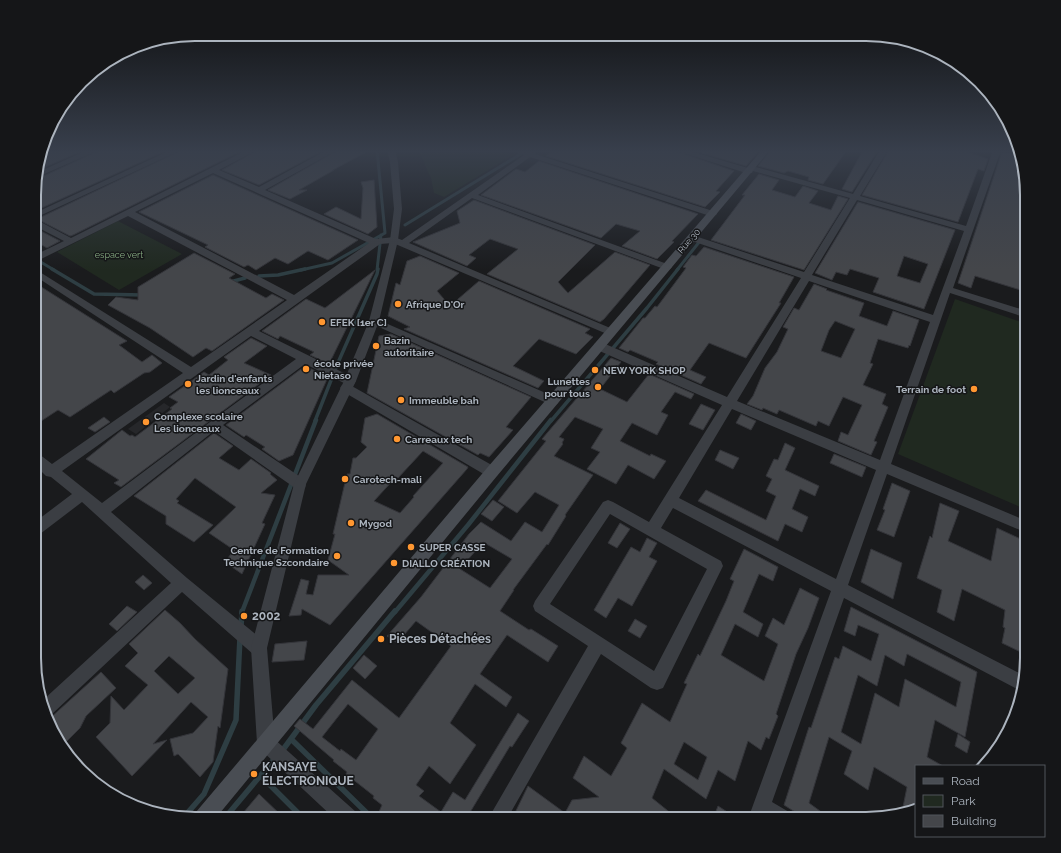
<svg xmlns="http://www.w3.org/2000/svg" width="1061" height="853" viewBox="0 0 1061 853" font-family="Raleway,sans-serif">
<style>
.built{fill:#26272a}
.green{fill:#202920}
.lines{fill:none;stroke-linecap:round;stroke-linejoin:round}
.stream-far3{stroke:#2e3e43;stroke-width:3}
.stream-far2{stroke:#2e3e43;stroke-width:3.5}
.stream-far1{stroke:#2e3e43;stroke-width:4.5}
.stream{stroke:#2e3e43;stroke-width:5.5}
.building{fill:#44464a;stroke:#34353a;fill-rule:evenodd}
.minor{fill:#3b3e43;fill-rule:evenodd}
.tertiary{fill:#3b3e43;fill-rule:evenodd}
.secondary{fill:#494d53;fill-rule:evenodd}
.poi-dot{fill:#ff9731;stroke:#151618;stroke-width:1.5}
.labels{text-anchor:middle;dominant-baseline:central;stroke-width:3;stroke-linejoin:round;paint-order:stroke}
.far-street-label{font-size:9px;fill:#acb4be;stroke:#151618}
.far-park-label{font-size:9px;fill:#86ab81;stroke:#151618}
.poi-label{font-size:10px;font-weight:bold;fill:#acb4be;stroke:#151618;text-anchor:start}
.near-poi-label{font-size:12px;font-weight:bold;fill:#acb4be;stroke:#151618;text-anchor:start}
.rim{fill:none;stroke:#acb4be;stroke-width:2}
</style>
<rect width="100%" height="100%" fill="#1a1b1d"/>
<!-- built -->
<path class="built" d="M164,403L170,407L136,434L128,429Z"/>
<!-- green -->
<path class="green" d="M418,150H498L513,155L444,197L434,193L431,178Z
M118,221L182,254L119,290L57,252Z
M955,299L1027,324V510L898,454Z"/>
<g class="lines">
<!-- stream-far3 -->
<path class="stream-far3" d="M405,225L527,150
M35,263L39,261L54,270
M301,270L332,263L385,233L377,150
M377,270L381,235
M677,270L700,241"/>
<!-- stream-far2 -->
<path class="stream-far2" d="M52,269L94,294L143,295
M259,276L278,275L305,269
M230,282L245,278
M315,421L337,365L377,274L378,269
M551,421L647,308L678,269"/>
<!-- stream-far1 -->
<path class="stream-far1" d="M242,612L316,420
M395,612L468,525L551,420"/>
<!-- stream -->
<path class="stream" d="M241,627L242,611
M291,739L373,819
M282,751L316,705L395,611
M261,776L304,819
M183,818L204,794L236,720L240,637
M224,819L276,757"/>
</g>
<!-- building -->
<path class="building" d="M50,150H84L36,171L43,153Z
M100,150H167L35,211V180Z
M182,150H243L73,235L70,236L37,219Z
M258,150H324L259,185L222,170Z
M338,150H370L333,170H334L299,190H307L290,199L268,190Z
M554,150H673L734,171L716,191L720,192L705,207L546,156Z
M692,150H760L746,166Z
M771,150H847L823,184L808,180L809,177L788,171L784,173L758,166Z
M863,150H878L852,192L842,189Z
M889,150H961L988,159L984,171L978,169L958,222L862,195Z
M1002,152L1018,155L1027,195V292L975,276L971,288L958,283Z
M539,161L698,214L672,241L674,242L657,259L622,246L640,231L616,224L601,238L481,195L516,169L525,172Z
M759,174L779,180L772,190L795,197L803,186L818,191L809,203L831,210L838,196L848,199L804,270L711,240L745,195H742Z
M213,175L358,240L328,260L308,251L288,264L275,258L256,270L248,265L244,267L205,247L208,245L139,212Z
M374,180L377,227L368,234L324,214L336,207L361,219L363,188L361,182Z
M474,200L595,245L558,282L568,293L615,252L650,265L604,319L600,322L487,274L518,249L490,239L469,255L476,258L467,266L413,242L460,223L457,211Z
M858,202L955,230L924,309L873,292L879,278L850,269L847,275L836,272L832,280L815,273ZM904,256L928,264L920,283L897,276Z
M35,228L60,241L47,248L35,241Z
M704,247L794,277L779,303H781L746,358L709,343L690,370L706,377L701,384L656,364L658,362L630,350L628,352L619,348L643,318H645L655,306L657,307L686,268L683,267L692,255L696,256Z
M194,253L235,274L229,278L253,291L266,298L272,294L284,300L212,351L206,348L193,357L150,328L108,305L116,297L138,300V287Z
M420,256L459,273L437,291L450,306L479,281L590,329L585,333L593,337L576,354L539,339L513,366L544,381L538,388L404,329L410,327L388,316L396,283L400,285L407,261Z
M375,270L329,364L310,355L314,352L280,336L278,339L262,331L306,299L325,308Z
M35,283L127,341L119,345L142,362L152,355L162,363L150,372L144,373L114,393L111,390L70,417L58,410L35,425Z
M814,284L827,289L826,290L864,303L859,316L887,326L893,311L919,320L910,346L909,345L908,348L878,339L870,363L873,364L863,385L886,394L882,404L888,407L874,441L877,442L871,455L838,441L841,432L848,435L862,405L843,397L829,426L818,421L816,426L779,410L777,414L763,408L762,410L747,404L753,396L765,368L777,352L788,329L783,327L794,308L799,310ZM835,321L855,329L841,358L821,351L829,330Z
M391,334L531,397L506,427L513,430L489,457L480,453L478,455L367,393L379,336Z
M251,338L267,346L244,363L271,375L121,487L114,483L119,480L86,459L122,430L130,436L132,435L135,437L172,409L170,408L178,402L169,397L204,372L209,375L228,360L224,357Z
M611,358L621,362L600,389L627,402L649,374L694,394L691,399L675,392L661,412L668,415L657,435L632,423L620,441L650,456L651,454L666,461L654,479L628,465L616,484L587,469L600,452L591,448L603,429L575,417L559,437L564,439L562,443L563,444L554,456L593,475L565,515L566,516L548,545L547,544L513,590H514L500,611L529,630L531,629L558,646L548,662L507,635L480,674L512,697L506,707L475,684L450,723L476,745L450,784L429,766L416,785L424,791L419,796L441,812L453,792L465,800L518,713L529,721L512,747L510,746L466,819H383L378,814L382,805L373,798L374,796L346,774L347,772L333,761L334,760L294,726L300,719L313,729L352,680L399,718L451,646L416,621L397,643L387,636L421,597L469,534L481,522L511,541L525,522L542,532L559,505L535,492L517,513L498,501L546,441L542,439ZM483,542L512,559L490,588L460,569ZM348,704L378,729L356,760L341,749L340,751L322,737Z
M305,366L328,377L293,455L279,461L262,449L265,447L246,435L244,437L226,425Z
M701,404L715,410L703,430L689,424Z
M377,414L468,467L467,469L330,625L302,609L301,615L289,616L301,579L309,581L306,594L313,595L318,575H349L328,560L335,534H333L347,474H350L353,458H356L367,447L361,442L365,418ZM423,451L443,463L413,496L414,497L400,513L374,501L396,477L398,478Z
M741,414L756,421L751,430L736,423Z
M104,417L110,422L95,432L88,428Z
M214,433L233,446L219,458L239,470L251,459L271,473L270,474L277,480L261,493L275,495L262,523L265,524L242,574L225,562L234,550L209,533L236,507L195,478L176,499L179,501L177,503L213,525L194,542L166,524V516L134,496Z
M785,443L795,448L785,470L819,486L815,496L800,489L792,509L808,517L802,532L785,524L778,541L698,501L706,490L766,520L776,496L766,491L772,479L766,476L774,459L778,460Z
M720,450L739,458L733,469L715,460Z
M834,454L866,467L862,477L830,463Z
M892,483L910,491L894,537L877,530L885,510L883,509Z
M493,500L504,507L492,521L481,514Z
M940,503L959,511L948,541L991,561L997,528L1027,542V655L1002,643L1005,628L1003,627L1005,610L962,589L954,621L937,612L942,590L917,578L930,536L932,538Z
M620,523L630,529L617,548L608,543Z
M647,538L657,543L649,557L657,561L632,606L618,598L606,618L594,610L631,547L640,552Z
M744,549L778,567L773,581L759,574L743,612L763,624L758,637L735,624L721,655L764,681L778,644L765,636L773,618L784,625L800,588L819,598L808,628L796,654L776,714L778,716L769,739L766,737L761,750L748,741L735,781L718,770L706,799L664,769L652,798L678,819H512L528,786L565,813L572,800L599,797L573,778L584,756L611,776L627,748L621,743L642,703L670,722L687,684L684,683L698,654L700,656L726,601L734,581L730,579ZM684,742L707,757L698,780L674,764Z
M871,549L902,563L893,599L861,582Z
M143,575L152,583L144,590L135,582Z
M127,606L137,612L117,631L109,624Z
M851,607L977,672L965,737L935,720L927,757L943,766H916V809L902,812L907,787L874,767L868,790L844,774L852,751L829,737L809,803L831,819H806L784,805L809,727L811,728L835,657L839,659L843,646L871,661L879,634L858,625L855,636L844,631ZM907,654L961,682L956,707L905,679L899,707L875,693L861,744L841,732L858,675L877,686L885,655L904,666Z
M165,610L180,623L195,639L228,669L220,728L218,726L213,762L200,777L178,754L174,756L170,739L193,733L208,717L191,702L153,744L167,740L132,776L96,737L110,723L111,696L124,710L148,685L125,666L138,653L129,644ZM169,656L195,678L178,694L154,671Z
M635,619L647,626L640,638L628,631Z
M307,641L304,660L272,662L275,644Z
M364,655L377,666L365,679L353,668Z
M101,672L116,688L86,716L80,728L63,745L51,729L48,720Z
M958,734L970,742L967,753L955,746Z
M259,794L285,819H238Z
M718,806L738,819H713Z"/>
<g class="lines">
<!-- minor -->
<path class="minor" d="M88,150H99L35,178L36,173Z
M171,150H181L35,218V213Z
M247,150H257L219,170L259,187L327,150H337L265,190L376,239L394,237L402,240L524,155L511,150L528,152L536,150L537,152L535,154L716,212L717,214L713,217L710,216L530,157L478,195L670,265L672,267L670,269H664L472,198L409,243L615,330L616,332L615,334H607L393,243L380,244L259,331L354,378L356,381L354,384L350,385L497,468L498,472L497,476L492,477L487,476L342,391L340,388L342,385L346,384L305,364L223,425L305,480L306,484L305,488L300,489L295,488L214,431L111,512L187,578L265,642L267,648L265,654L259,656L253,654L182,592L51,715L47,716L43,700L171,583L82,502L40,534L35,536V522L72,494L51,477L46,476L35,465V453L39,454L52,464L183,373L35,276V269L191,367L287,300L128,216L35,262V255L64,241L35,226V219L71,238ZM213,173L369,243L294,295L135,212ZM251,336L296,359L210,422L102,503L62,471Z
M674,150H686L748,168L752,166L853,194L880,150H888L860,196L966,226L993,150H1001L953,288L1027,311V318L950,293L891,464L1027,521V533L887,474L848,585L1025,676L1021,691L844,598L772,802L789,812L791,819H748L831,591L673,508L661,528L721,561L723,566L663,688L657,690L651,688L601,654L507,819H488L588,646L535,611L533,606L535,601L603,502L608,500L613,502L649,522L722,405L595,349L594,346L595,343H603L727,397L801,278L689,240L688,238L692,235L695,236L804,272L850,198L753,171L752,173H746ZM857,200L964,231L933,315L812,275ZM809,281L930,322L880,460L737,401ZM732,409L876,470L836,579L679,498ZM610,514L707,569L654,671L550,604Z
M374,318L557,398L559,401L557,404L553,405L549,404L370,323L369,321Z
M266,734L272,737L356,812L358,819H335L260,749L257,743L260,737Z"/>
<!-- tertiary -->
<path class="tertiary" d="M387,150H395L398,162L402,209L398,240L379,321L356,381L306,484L267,648L275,743L272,749L266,752L260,749L257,743L251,648L294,484L344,381L369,321L390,240L394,209L390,162Z"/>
<!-- secondary -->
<path class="secondary" d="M762,150H770L497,476L215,819H194L196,812L487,468Z"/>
</g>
<!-- sky -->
<linearGradient id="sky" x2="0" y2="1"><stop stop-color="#0e0f10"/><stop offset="0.56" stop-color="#383f4c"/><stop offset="1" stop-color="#383f4c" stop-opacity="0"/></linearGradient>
<rect width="1061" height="270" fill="url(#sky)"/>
<!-- markers -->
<g class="poi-dot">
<circle cx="398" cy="304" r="4"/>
<circle cx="322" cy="322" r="4"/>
<circle cx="376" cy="346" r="4"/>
<circle cx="306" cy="369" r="4"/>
<circle cx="595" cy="370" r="4"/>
<circle cx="188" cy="384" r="4"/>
<circle cx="598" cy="387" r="4"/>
<circle cx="974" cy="389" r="4"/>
<circle cx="401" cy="400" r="4"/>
<circle cx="146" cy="422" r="4"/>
<circle cx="397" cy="439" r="4"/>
<circle cx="345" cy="479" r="4"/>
<circle cx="351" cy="523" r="4"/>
<circle cx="411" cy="547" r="4"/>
<circle cx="337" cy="556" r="4"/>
<circle cx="394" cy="563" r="4"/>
<circle cx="244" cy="616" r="4"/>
<circle cx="381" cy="639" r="4"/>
<circle cx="254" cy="774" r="4"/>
</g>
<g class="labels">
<!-- far-street labels -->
<g class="far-street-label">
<text transform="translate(689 241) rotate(-49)">Rue 30</text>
</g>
<!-- far-park labels -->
<g class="far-park-label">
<text x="119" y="255">espace vert</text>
</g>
<!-- poi labels -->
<g class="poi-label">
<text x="406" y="304">Afrique D'Or</text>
<text x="330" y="322">EFEK [1er C]</text>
<text x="384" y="340">Bazin<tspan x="384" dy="12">autoritaire</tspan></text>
<text x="314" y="363">école privée<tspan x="314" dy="12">Nietaso</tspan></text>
<text x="603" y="370">NEW YORK SHOP</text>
<text x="196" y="378">Jardin d'enfants<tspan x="196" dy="12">les lionceaux</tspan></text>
<text x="590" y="381" text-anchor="end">Lunettes<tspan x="590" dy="12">pour tous</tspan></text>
<text x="966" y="389" text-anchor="end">Terrain de foot</text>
<text x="409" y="400">Immeuble bah</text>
<text x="154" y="416">Complexe scolaire<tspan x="154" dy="12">Les lionceaux</tspan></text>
<text x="405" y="439">Carreaux tech</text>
<text x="353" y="479">Carotech-mali</text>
<text x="359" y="523">Mygod</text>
<text x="419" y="547">SUPER CASSE</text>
<text x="329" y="550" text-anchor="end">Centre de Formation<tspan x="329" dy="12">Technique Szcondaire</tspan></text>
<text x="402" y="563">DIALLO CRÉATION</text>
</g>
<!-- near-poi labels -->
<g class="near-poi-label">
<text x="252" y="616">2002</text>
<text x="389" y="639">Pièces Détachées</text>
<text x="262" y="767">KANSAYE<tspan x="262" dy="14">ÉLECTRONIQUE</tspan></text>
</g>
</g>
<!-- crop -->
<path d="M0 0H1061V853H0ZM195 41H866A154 154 0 0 1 1020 195V658A154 154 0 0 1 866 812H195A154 154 0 0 1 41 658V195A154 154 0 0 1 195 41Z" fill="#151618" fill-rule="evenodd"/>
<path class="rim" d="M195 41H866A154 154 0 0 1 1020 195V658A154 154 0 0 1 866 812H195A154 154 0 0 1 41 658V195A154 154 0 0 1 195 41Z"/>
<!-- legend -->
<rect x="915" y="765" width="130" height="72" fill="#151618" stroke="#51555a"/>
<rect x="923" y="778" width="20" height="6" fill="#494d53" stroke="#51555a"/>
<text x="951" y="785" font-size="12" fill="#acb4be">Road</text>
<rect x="923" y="795" width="20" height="12" fill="#202920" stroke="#51555a"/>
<text x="951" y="805" font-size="12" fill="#acb4be">Park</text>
<rect x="923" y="815" width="20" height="12" fill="#44464a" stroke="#51555a"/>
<text x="951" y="825" font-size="12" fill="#acb4be">Building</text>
</svg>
